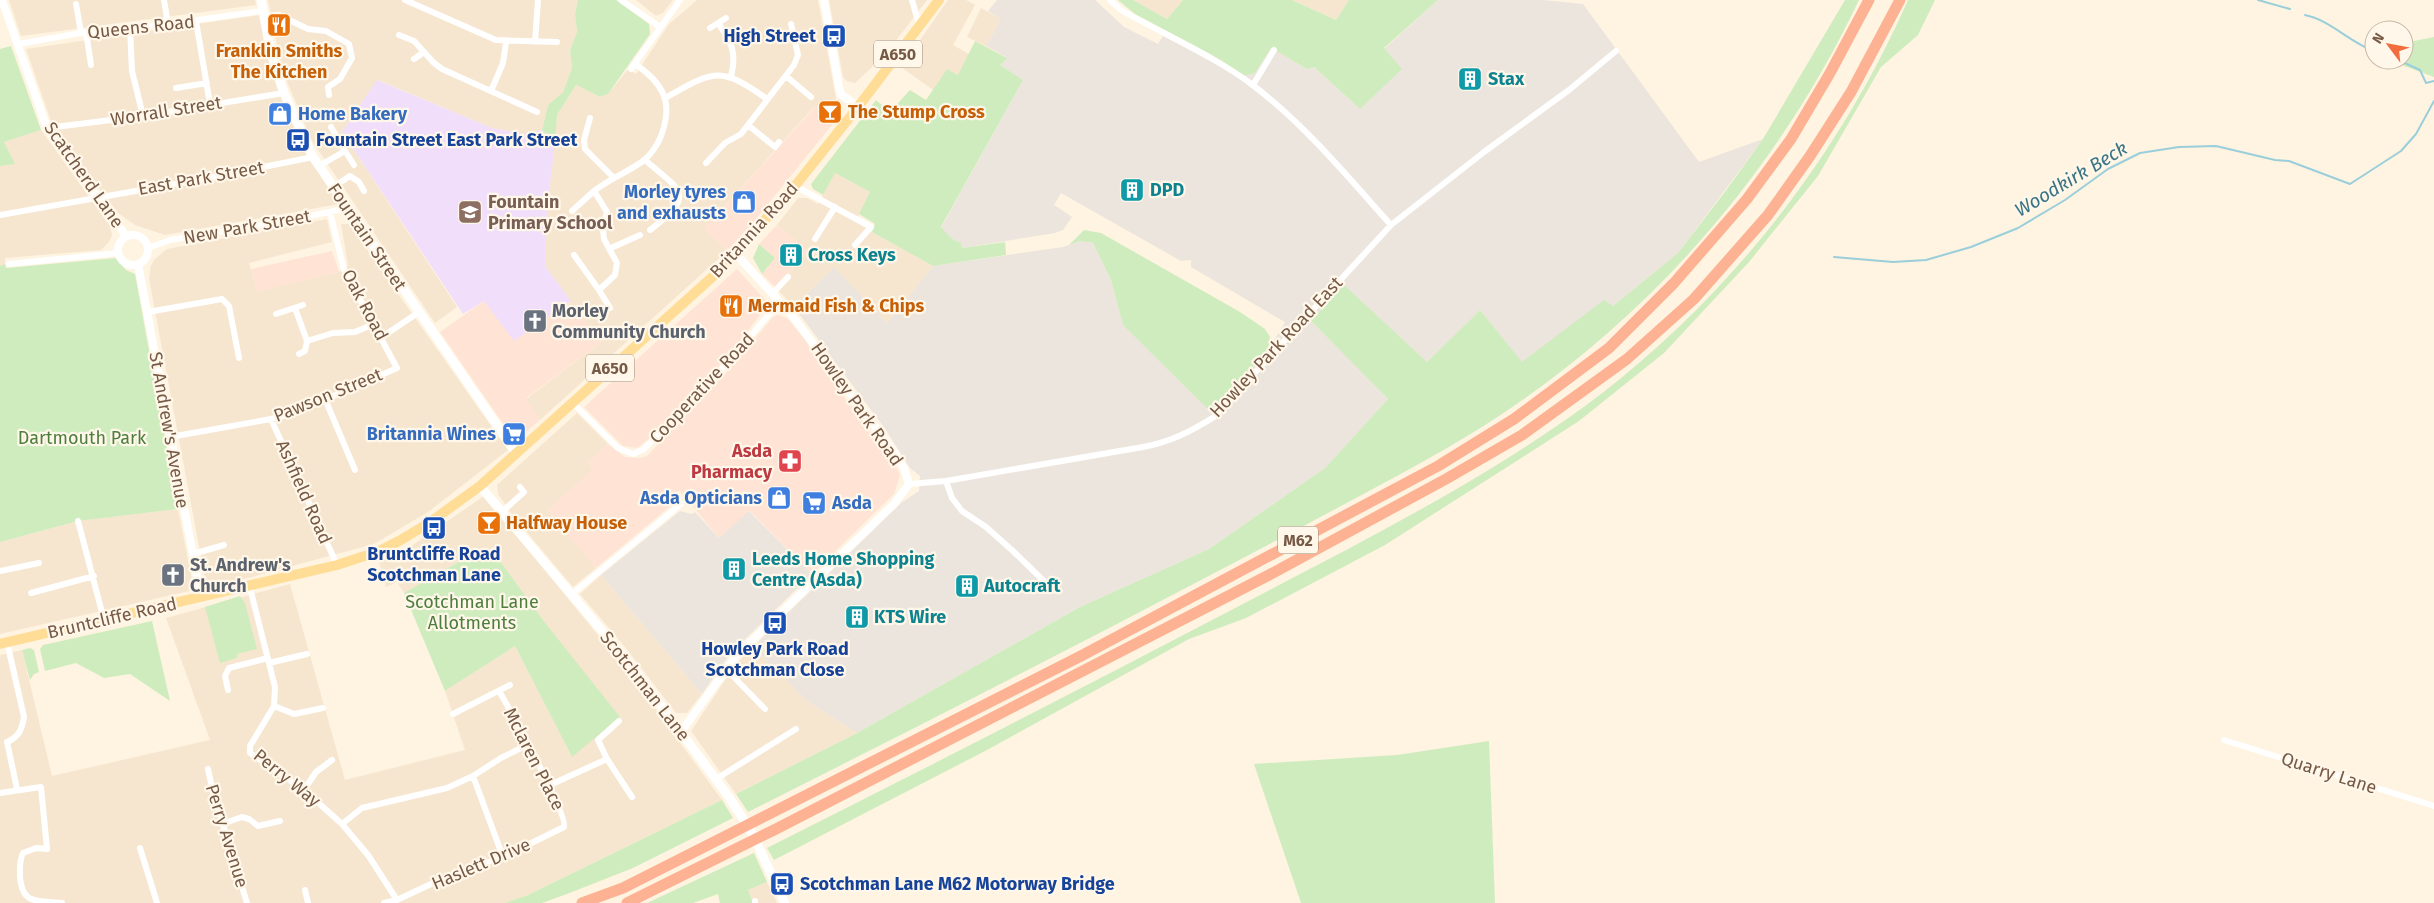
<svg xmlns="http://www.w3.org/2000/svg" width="2434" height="903" viewBox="0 0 2434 903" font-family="'Fira Sans',sans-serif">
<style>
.residential{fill:#f6e6cf}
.commercial{fill:#ffe3d4}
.industrial{fill:#ece5dd}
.education{fill:#f1defa}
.green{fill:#cfecbe}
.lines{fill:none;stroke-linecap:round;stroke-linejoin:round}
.stream{stroke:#9acedb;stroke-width:2}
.minor{stroke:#fff;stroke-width:6}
.tertiary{stroke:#fff;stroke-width:8}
.secondary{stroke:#fff;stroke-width:9}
.primary{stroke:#ffdd97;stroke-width:10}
.motorway{stroke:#fdb393;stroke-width:11}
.labels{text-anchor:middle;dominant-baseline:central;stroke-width:4.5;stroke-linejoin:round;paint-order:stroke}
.shield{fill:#fff7e9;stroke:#a08977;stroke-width:1}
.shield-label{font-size:16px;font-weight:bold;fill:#775a46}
.street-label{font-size:18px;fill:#775a46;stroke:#fff7e9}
.transit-label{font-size:18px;font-weight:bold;fill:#164399;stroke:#fff7e9;text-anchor:start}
.food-label{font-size:18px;font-weight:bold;fill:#c56008;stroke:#fff7e9;text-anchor:start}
.culture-label{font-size:18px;font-weight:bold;fill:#0d838f;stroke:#fff7e9;text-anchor:start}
.shop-label{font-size:18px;font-weight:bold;fill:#366cbe;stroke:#fff7e9;text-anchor:end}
.education-label{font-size:18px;font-weight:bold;fill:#785e54;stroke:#fff7e9;text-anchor:start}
.worship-label{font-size:18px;font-weight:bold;fill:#5b616d;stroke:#fff7e9;text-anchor:start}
.park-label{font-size:18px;fill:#4d7e3d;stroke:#fff7e9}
.health-label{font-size:18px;font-weight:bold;fill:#be3a42;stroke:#fff7e9;text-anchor:end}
.water-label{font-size:19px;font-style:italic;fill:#3b7585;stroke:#fff7e9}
</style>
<rect width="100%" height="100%" fill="#fef4e1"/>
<!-- residential -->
<path class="residential" d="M9,0H255L256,5L21,36Z
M268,0H578L575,14L577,32L570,50L572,68L563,92L548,105L542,130L525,134L492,128L378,80L342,132L457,307L435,323L312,141L282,70Z
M636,0H673L663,13L656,16Z
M697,0H818L836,99L812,109L705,228L727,251L540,420L526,399L608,337L591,330L545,266L547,209L557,115L576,85L600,97L608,94L628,69L636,74L669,24Z
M829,0H927L885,55L855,83L847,81L843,77Z
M948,0H966L975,5L953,45L969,54L958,75L947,69L933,90L901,67Z
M1133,0H1183L1167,19Z
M1292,0H1349L1336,20Z
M981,8L1001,19L986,46L967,37Z
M259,15L265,48L277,88L304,151L339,204L165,235L135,225L118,213L60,138L52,124L26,49Z
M41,130L110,226L112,235L109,242L101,250L5,258V264L0,266V166L14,164L4,142Z
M835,173L870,192L856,221L872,232L933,266L887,323L834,268L794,307L776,288L808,251L777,225L798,198H807L818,204Z
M327,219L332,242L249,263L257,291L339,272L348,266L341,224H349L508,450L428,512L374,544L207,589L156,317L149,278L151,265L155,259L167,249Z
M577,413L608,444L588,463L592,470L594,566L596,568L573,587L510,512L498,494L497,485Z
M484,496L629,673L722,800L528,895L505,903H0V655L22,650L52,776L210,740L166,618L290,584L345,780L465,750L445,691L515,646L572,757L546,624L492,550L471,555L404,593L397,582L386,587L379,562L407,549Z
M178,509L194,590L0,634V542L78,521Z
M601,575L702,694L687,713H676L625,647L580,594Z
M753,647L807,701L857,733L736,794L691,731L736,664Z
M767,882L777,903H753L748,890Z"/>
<!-- commercial -->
<path class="commercial" d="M836,99L839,116L756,219L727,251L704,229L813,109Z
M777,225L808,251L776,288L762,274L775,258L759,244Z
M332,251L339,272L257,292L251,269Z
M737,269L769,304L722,363L651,437L637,448L623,446L584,407Z
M484,301L514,340L571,301L591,330L600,324L608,337L526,398L540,420L515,441L440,332Z
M778,315L787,318L806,341L818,362L897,468L900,475L894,494L812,574L750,511L719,538L680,491L671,493L673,504L596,568L547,510L592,470L588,463L608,444L625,457L640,458L647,456L728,371L773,317Z"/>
<!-- industrial -->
<path class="industrial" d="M997,0H1095L1124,27L1158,44L1166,31L1221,60L1243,76L1255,73L1271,48L1307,69L1314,67L1360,109L1384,49L1438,0H1543L1583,4L1699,162L1763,139L1678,253L1613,306L1562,334L1522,363L1480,310L1427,362L1344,286L1311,321L1388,399L1325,468L1209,549L1080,607L857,733L807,701L753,647L901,503L919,491L920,476L910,468L886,430L794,307L834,267L887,323L933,266L1063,247L1080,241L1093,243L1111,280L1123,325L1268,351L1285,322L1191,267V260L1181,261L1061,193L1054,205L1072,217L1063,230L1055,233L962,248L961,243L951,238L941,228L1023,80L1000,65L1006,57L986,46L1001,19L988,11Z
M680,511L692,514L695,512L719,538L749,511L812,574L730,654L702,694L601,575Z"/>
<!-- education -->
<path class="education" d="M377,80L492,128L525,134L542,130L555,143L547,209L545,266L571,301L514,341L484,301L463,314L342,132Z"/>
<!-- green -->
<path class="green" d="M578,0H616L649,24L650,34L608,94L600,97L576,85L557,115L555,143L542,130L548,105L563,92L572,68L570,50L577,32L575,14Z
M1118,0H1133L1167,19L1183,0H1292L1336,20L1349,0H1438L1384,48L1402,69L1360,109L1314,67L1307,69L1271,48L1255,73L1243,76L1221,60L1135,14Z
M1845,0H1859C1783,160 1667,299 1521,401C1473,435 1421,463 1369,491C1313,521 1257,551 1201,580C1051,659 899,736 748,812L736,794L857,733L1080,607L1209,549L1325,468L1388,399L1311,321L1344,285L1427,362L1480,310L1522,362L1604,300L1613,306L1678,253L1727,189L1763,139Z
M1908,0H1935L1918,35L1881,67L1818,176L1749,262L1664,353L1579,421L1385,545L1246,618L1189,639L987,750L774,860L767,848C918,772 1067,696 1216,618C1345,550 1485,482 1601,394C1734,291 1840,154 1908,0Z
M2434,37V77L2391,61L2404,60V43Z
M975,41L1007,58L1000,65L1023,80L941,227L951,238L961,243L962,248L1005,242L1006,255L933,266L872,232L875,224L859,214L870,192L835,173L823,195L813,189L811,184L876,100L890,112L910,90L926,100L947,69L958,75Z
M11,46L41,130L4,142L15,164L0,166V49Z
M1084,230L1101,233L1240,312L1265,329L1270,337L1268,351L1211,412L1123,325L1111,280L1093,243L1080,241L1069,245Z
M759,244L775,258L762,274L753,258Z
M116,258L126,270L135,274L178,509L78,521L0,542V266L5,264L6,268Z
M492,550L546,624L620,717L572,757L515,646L445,691L404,593L471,555Z
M240,596L245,603L257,649L237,654V658L220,663L205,607Z
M152,621L170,701L130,674L104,678L76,663L45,671L40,649L43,645Z
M30,648L34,650L39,672L34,674L30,680L22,650Z
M1489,741L1495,903H1301L1254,764L1397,755Z
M722,800L733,818L633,868L567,894L542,903H505L528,895Z
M754,853L767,882L748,890L753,903H720L718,894L693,903H647Z"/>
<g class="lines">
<!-- stream -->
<path class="stream" d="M2258,0L2290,9
M2305,15C2330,20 2349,42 2374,51
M2398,60L2420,70L2426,83L2434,81
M1834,257L1893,262L1926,260L1971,247L2018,228L2065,200L2108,169L2140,153L2179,147L2216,146L2275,160L2289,161L2350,184L2401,151L2416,134L2434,101"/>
<!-- minor -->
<path class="minor" d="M164,0L168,24
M405,0L496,40L557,42
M621,0L660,27
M912,0L919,25
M1110,0L1121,10C1163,34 1216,57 1254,86C1306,126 1347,176 1391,225
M76,4L81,33
M264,16L279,15L308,29L326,31L349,44L352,58L340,79L328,87L329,95
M726,18L718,23C732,43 737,52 731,77
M196,21L210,104
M130,28L132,71L143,116
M710,28L718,23
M86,32L91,65
M399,35L414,41L434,63L442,69L537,112
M535,42L538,0
M19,44L86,32L162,25L262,11
M414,59L424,52
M631,69L680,0
M786,76L811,97
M1253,85L1274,50
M176,88L207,83
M491,91L503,63L506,42
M665,98C714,71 719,65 767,99
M590,118L584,140L585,149L613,177
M748,125L775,147L779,142
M331,127L345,151
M47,128L143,116L284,93
M645,160C682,192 697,194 650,230
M706,163L725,143L741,134L794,65L798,55L791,24
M319,166L345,151L354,165
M795,186L871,227L855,245
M333,187L350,176L359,182L364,191
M572,211L594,191
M0,215L209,178L313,157
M815,239L835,207
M148,248L170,240L276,223L348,208
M611,248L640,235
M574,255L599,290L615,275L617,263L604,239L603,229L607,212L594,191C609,179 628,172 643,161C651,155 658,144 661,136C674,102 663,83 635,64
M9,264L118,253
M599,290L610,308
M773,293L788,277
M295,308L307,341L305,351L299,354
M148,312L222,299L229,306L239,358
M276,314L303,305
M382,337L419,312
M307,341L333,333L355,332L374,324
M325,399L355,470
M572,402L618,448L633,454L644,449L734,356L780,301
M271,419L337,565
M170,437L271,419L297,412L397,368L344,270L330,212
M946,481L952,498L962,511L986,527L1013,551L1053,590
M909,484L946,481L1143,447C1170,442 1190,432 1214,417L1391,225L1484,152L1569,90L1616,51
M503,511L524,492L520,487
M78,521L104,620
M193,554L224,545
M0,571L39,563
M249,584L275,687L274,706L250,746V753L304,790L342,824L362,808L447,788L473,776L501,758L527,745
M31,593L94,576
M572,594L681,504
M269,663L307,654
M726,669L765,709
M228,690L225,676L229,668L268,658
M274,706L294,714L323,708
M453,714L510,685
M619,721L598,740L607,759L632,797
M2224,740L2434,806
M7,742C19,737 22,729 24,717L7,642
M7,742L17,789
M208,769L213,792L247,903
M473,776L503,857
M716,779L796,729
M550,785L607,759
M304,790L316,772L332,760
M0,793L41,787L47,849L36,848L23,853C19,861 20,868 20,877C22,903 34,901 62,903
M222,824L242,817L249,819L258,826L280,821
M342,824L368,855L397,900
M140,848L157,903
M305,890L308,903
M755,901V903
M384,903L397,900L448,876L503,857L564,827C569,817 509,708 499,691"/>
<!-- tertiary -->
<path class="tertiary" d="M2,0L47,128L126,236
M824,0L839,87L841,94L858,107
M118 250a15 15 0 1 1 30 0a15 15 0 1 1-30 0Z
M138,264L201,597
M681,732L736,656L894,504L909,484L904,468L894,452L791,314L736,254"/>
<!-- secondary -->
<path class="secondary" d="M261,0L271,53L284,93L313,157L516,453
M480,486L631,665L729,797L752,833L785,903"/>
<!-- primary -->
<path class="primary" d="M0,644L337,565L377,552L399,541L429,523L480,486L719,271L795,186L858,107L939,0"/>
<!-- motorway -->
<path class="motorway" d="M582,903L623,888L1081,656L1438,466L1514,419L1609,348L1674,283L1747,199L1791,139L1830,73L1869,0
M627,903L776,829L1269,575L1446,479L1522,435L1627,359L1694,299L1768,215L1810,156L1851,92L1900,0"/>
</g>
<!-- icons -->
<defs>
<symbol id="restaurant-square" viewBox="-11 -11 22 22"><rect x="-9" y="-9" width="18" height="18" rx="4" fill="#e8710a" stroke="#fff7e9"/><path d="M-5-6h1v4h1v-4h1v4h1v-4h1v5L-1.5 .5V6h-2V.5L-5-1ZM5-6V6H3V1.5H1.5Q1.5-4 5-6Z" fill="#fff"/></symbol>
<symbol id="bus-square" viewBox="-11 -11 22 22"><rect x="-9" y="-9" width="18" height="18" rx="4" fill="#1a4fb4" stroke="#fff7e9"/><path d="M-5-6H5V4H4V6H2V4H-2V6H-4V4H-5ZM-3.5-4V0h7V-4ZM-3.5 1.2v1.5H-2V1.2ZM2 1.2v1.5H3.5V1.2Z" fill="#fff"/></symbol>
<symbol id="building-square" viewBox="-11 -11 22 22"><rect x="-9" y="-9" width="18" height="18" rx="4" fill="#0f9aa8" stroke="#fff7e9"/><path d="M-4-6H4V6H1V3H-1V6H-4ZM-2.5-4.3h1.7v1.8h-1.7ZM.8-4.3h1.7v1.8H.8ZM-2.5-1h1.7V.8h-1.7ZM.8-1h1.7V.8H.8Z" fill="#fff"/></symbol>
<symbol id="bar-square" viewBox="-11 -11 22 22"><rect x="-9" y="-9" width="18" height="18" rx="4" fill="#e8710a" stroke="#fff7e9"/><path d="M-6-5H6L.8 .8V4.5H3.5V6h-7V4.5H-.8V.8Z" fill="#fff"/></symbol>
<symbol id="shop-square" viewBox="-11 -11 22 22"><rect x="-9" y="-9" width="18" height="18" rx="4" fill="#3f7fe0" stroke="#fff7e9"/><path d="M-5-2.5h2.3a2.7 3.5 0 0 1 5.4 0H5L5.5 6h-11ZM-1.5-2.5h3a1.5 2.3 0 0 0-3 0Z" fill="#fff"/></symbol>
<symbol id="school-square" viewBox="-11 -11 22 22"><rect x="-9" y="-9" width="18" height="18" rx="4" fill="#8d6e63" stroke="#fff7e9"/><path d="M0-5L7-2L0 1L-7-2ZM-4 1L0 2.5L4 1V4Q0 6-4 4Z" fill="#fff"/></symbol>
<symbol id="church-square" viewBox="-11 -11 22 22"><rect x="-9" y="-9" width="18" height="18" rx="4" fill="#6b7280" stroke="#fff7e9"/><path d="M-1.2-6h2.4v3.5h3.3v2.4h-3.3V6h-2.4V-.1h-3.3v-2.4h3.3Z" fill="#fff"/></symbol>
<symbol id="supermarket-square" viewBox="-11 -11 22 22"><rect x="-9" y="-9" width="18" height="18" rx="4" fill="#3f7fe0" stroke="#fff7e9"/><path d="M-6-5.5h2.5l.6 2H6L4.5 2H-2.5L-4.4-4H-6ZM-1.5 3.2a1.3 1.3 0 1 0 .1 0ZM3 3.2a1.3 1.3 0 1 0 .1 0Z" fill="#fff"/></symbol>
<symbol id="pharmacy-square" viewBox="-11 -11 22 22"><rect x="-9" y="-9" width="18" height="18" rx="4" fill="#e0444e" stroke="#fff7e9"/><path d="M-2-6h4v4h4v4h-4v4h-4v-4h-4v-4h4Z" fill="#fff"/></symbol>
</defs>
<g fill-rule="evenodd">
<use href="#restaurant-square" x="265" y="11" width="28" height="28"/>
<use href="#bus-square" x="820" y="22" width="28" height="28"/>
<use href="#building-square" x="1456" y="65" width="28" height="28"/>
<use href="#bar-square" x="816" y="98" width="28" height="28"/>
<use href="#shop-square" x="266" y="100" width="28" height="28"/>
<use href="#bus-square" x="284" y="126" width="28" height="28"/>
<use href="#building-square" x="1118" y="176" width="28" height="28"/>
<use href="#shop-square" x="730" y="188" width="28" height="28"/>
<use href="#school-square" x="456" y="198" width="28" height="28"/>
<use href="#building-square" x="777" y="241" width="28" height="28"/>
<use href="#restaurant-square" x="717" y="292" width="28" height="28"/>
<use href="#church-square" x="521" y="307" width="28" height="28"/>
<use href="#supermarket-square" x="500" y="420" width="28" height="28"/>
<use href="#pharmacy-square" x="776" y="447" width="28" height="28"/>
<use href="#shop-square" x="765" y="484" width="28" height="28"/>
<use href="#supermarket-square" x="800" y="489" width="28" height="28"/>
<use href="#bar-square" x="475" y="509" width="28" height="28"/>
<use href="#bus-square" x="420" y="514" width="28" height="28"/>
<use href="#building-square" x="720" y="555" width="28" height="28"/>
<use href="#church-square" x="159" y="561" width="28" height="28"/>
<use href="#building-square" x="953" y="572" width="28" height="28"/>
<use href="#building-square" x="843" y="603" width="28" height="28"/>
<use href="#bus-square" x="761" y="609" width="28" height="28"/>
<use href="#bus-square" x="768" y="870" width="28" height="28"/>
</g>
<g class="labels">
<!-- shield labels -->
<g class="shield">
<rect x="874" y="40.5" width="48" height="27" rx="4"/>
<rect x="586" y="354.5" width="48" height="27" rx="4"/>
<rect x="1278" y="526.5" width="40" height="27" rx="4"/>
</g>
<g class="shield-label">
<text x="898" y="54">A650</text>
<text x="610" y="368">A650</text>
<text x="1298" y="540">M62</text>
</g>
<!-- street labels -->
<g class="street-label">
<text transform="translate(141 27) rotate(-6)">Queens Road</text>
<text transform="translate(166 111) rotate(-9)">Worrall Street</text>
<text transform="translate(84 175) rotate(55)">Scatcherd Lane</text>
<text transform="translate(201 178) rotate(-10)">East Park Street</text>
<text transform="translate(247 227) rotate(-10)">New Park Street</text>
<text transform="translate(754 230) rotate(-48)">Britannia Road</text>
<text transform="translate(367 237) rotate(56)">Fountain Street</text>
<text transform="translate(365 305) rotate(62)">Oak Road</text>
<text transform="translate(1276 347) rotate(-47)">Howley Park Road East</text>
<text transform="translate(702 388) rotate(-47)">Cooperative Road</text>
<text transform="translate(328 395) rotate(-22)">Pawson Street</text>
<text transform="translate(857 404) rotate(55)">Howley Park Road</text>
<text transform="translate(169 430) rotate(80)">St Andrew's Avenue</text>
<text transform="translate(304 492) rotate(66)">Ashfield Road</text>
<text transform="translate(112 618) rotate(-13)">Bruntcliffe Road</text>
<text transform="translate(645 686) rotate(52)">Scotchman Lane</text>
<text transform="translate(534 759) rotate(63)">Mclaren Place</text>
<text transform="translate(2329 773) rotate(18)">Quarry Lane</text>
<text transform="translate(287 778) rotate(39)">Perry Way</text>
<text transform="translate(227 836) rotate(73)">Perry Avenue</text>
<text transform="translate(481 864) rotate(-23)">Haslett Drive</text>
</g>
<!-- transit labels -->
<g class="transit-label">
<text x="816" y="36" text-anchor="end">High Street</text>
<text x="316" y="140">Fountain Street East Park Street</text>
<text x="434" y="554" text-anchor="middle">Bruntcliffe Road<tspan x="434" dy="21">Scotchman Lane</tspan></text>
<text x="775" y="649" text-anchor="middle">Howley Park Road<tspan x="775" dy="21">Scotchman Close</tspan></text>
<text x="800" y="884">Scotchman Lane M62 Motorway Bridge</text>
</g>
<!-- food labels -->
<g class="food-label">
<text x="279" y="51" text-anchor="middle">Franklin Smiths<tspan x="279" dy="21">The Kitchen</tspan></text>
<text x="848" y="112">The Stump Cross</text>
<text x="748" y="306">Mermaid Fish &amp; Chips</text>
<text x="506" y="523">Halfway House</text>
</g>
<!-- culture labels -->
<g class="culture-label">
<text x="1488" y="79">Stax</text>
<text x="1150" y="190">DPD</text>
<text x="808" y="255">Cross Keys</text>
<text x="752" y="559">Leeds Home Shopping<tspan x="752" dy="21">Centre (Asda)</tspan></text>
<text x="984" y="586">Autocraft</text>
<text x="874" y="617">KTS Wire</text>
</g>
<!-- shop labels -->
<g class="shop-label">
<text x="298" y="114" text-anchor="start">Home Bakery</text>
<text x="726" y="192">Morley tyres<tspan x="726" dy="21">and exhausts</tspan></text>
<text x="496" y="434">Britannia Wines</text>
<text x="762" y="498">Asda Opticians</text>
<text x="832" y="503" text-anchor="start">Asda</text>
</g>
<!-- education labels -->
<g class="education-label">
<text x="488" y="202">Fountain<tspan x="488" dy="21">Primary School</tspan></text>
</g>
<!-- worship labels -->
<g class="worship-label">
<text x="552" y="311">Morley<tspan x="552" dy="21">Community Church</tspan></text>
<text x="190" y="565">St. Andrew's<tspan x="190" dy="21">Church</tspan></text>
</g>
<!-- park labels -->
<g class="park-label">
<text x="82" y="438">Dartmouth Park</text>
<text x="472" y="602">Scotchman Lane<tspan x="472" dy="21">Allotments</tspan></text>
</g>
<!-- health labels -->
<g class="health-label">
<text x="772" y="451">Asda<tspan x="772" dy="21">Pharmacy</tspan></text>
</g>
<!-- water labels -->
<g class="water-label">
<text transform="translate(2071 179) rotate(-31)">Woodkirk Beck</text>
</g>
</g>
<!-- north arrow -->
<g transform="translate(2389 45) rotate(302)"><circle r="24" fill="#fff7e9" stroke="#c9b8a8"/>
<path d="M0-4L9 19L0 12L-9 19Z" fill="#f16d3d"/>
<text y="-8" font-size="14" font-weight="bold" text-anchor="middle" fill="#775a46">N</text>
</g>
</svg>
